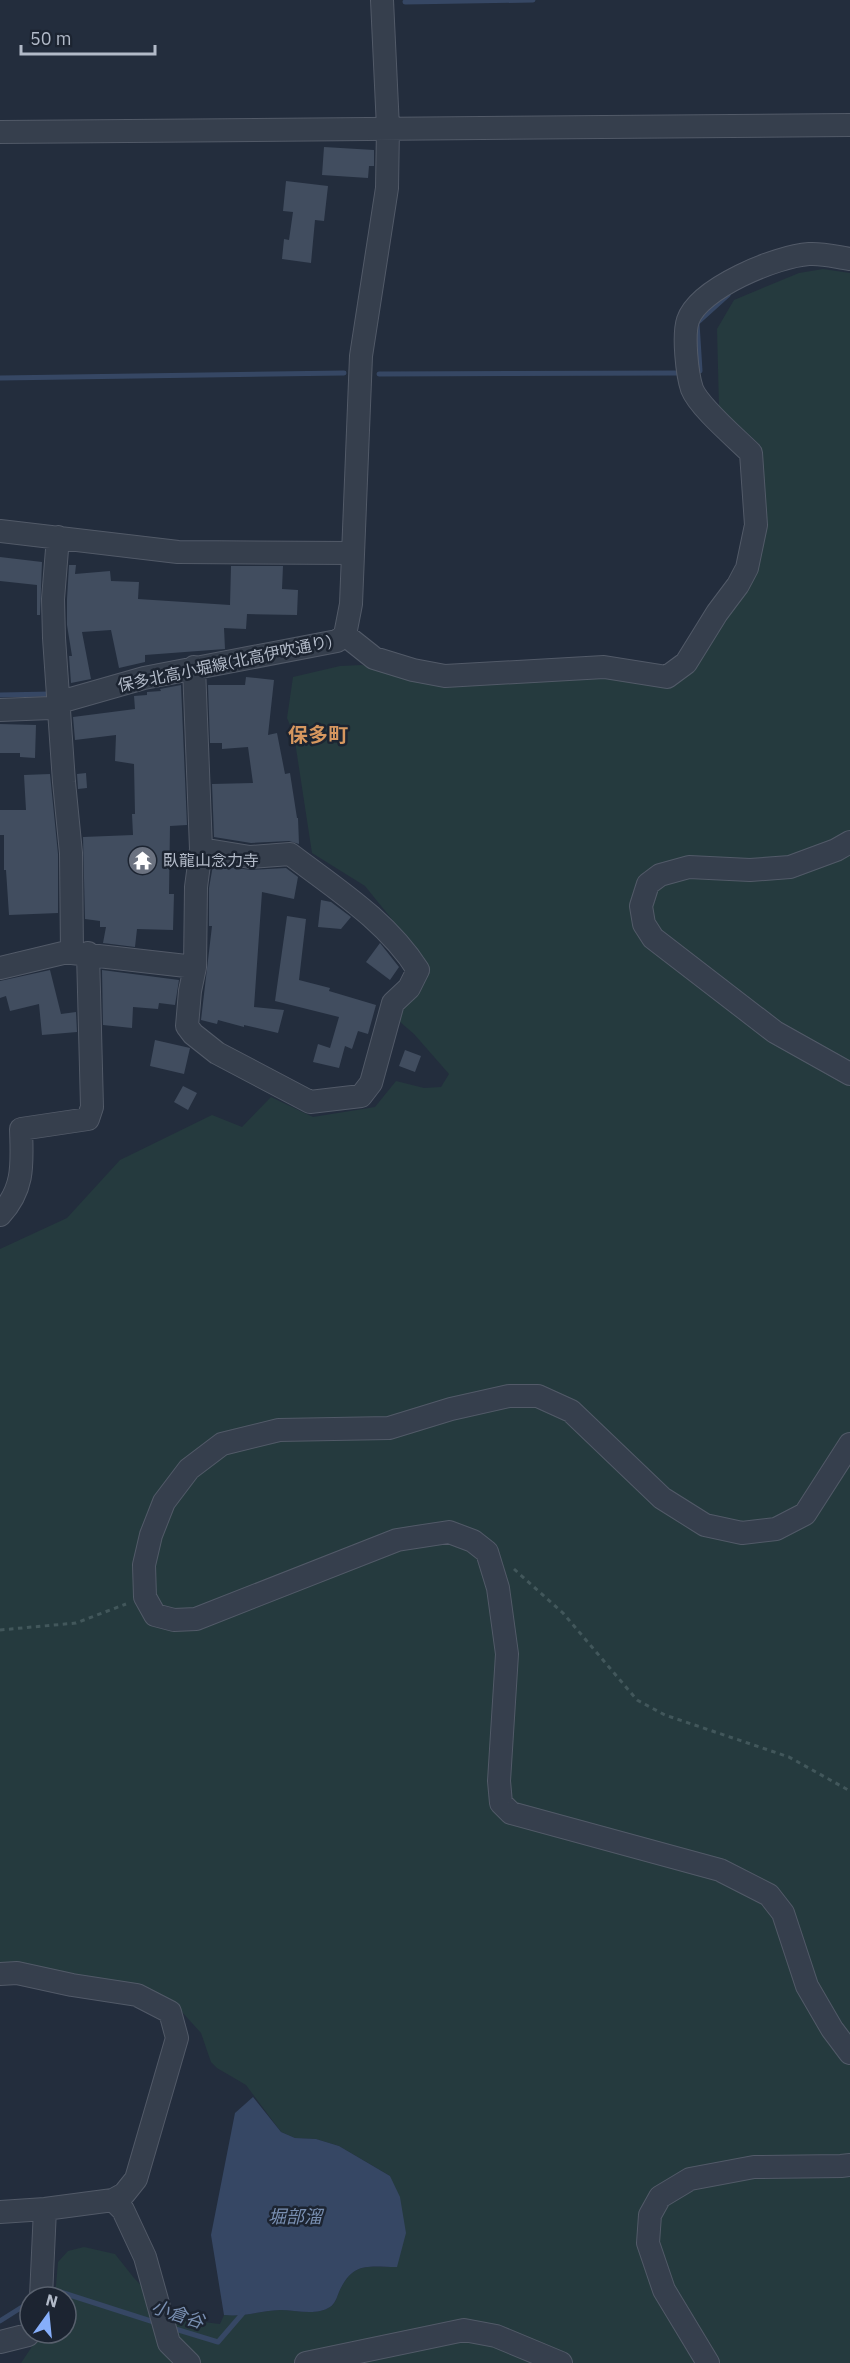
<svg xmlns="http://www.w3.org/2000/svg" width="850" height="2363" viewBox="0 0 850 2363" font-family="'IBM Plex Sans','Noto Sans JP',sans-serif">
<style>
.green{fill:#253a3e}
.water{fill:#364764}
.lines{fill:none;stroke-linecap:round;stroke-linejoin:round}
.stream{stroke:#364764;stroke-width:5}
.building{fill:#414d5f}
.minor-casing{stroke:#525a68;stroke-width:24}
.path{stroke:#42575b;stroke-width:3;stroke-dasharray:4.5 4.5;stroke-linecap:butt}
.minor{stroke:#363f4d;stroke-width:22}
.labels{text-anchor:middle;dominant-baseline:central;stroke-width:5;stroke-linejoin:round;paint-order:stroke}
.street-label{font-size:16px;fill:#b2bac8;stroke:#1c2431}
.poi-label{font-size:16px;fill:#b2bac8;stroke:#1c2431;text-anchor:start}
.water-label{font-size:18px;font-style:italic;fill:#798fb1;stroke:#1c2431}
.quarter-label{font-size:20px;font-weight:bold;fill:#d6975f;stroke:#1c2431}
</style>
<rect width="100%" height="100%" fill="#232d3d"/>
<!-- green -->
<path class="green" d="M823,269L850,273V2363H21L41,2333H66V2297H55L58,2262L68,2251L84,2247L115,2254L134,2278L168,2313L186,2320L220,2324L224,2315C245,2317 260,2311 280,2310C296,2310 316,2316 330,2307C335,2304 337,2297 339,2292C353,2261 368,2267 397,2267L390,2176L339,2146L316,2139L295,2138L281,2132L246,2085L217,2068L211,2062L201,2033L172,2001L0,1964V1249L67,1218L120,1160L212,1115L242,1127L271,1097L313,1117L375,1107L396,1081L424,1088L441,1087L449,1074L414,1034L393,1016L415,948L365,886L312,853L294,735L287,718L293,677L340,666L362,665L444,684L604,675L666,685L765,518L761,446L719,407L717,329L734,300L799,273Z"/>
<!-- water -->
<path class="water" d="M253,2097L281,2132L295,2138L316,2139L339,2146L390,2176L400,2197L406,2233L397,2267C368,2267 353,2261 339,2292C337,2297 335,2304 330,2307C316,2316 296,2310 280,2310C260,2311 245,2317 224,2315L211,2235L235,2113Z"/>
<g class="lines">
<!-- stream -->
<path class="stream" d="M405,2L533,0
M697,372L700,371L697,323L728,295
M379,374L682,373
M0,378L344,373
M0,695L52,694
M47,2292L51,2289L157,2323
M0,2321L30,2302
M172,2328L218,2342L243,2313"/>
</g>
<!-- building -->
<path class="building" d="M324,147L374,150V166H369L368,178L322,175Z
M286,181L328,186L324,221L315,220L311,263L282,259L284,239L289,240L293,212L283,211Z
M0,557L42,562L40,615H37V585L0,581Z
M69,565H76L75,574L110,571L111,581L139,582L138,599L230,605L231,566H283L282,589L298,590L297,615L247,614L246,629L224,628L225,649L145,655V662L119,668L111,630L82,632L91,679L71,683L69,656H72L67,625V599Z
M246,677L274,680L268,735L277,733L285,774L290,773L297,818H298L299,844L289,841L251,843L214,837L212,784L253,783L248,747L222,749V743H210L208,685H245Z
M181,685L187,825L170,826L169,894H174L173,930L137,929L135,947L103,943L106,927H100V921L85,919L83,837L133,835L132,814H135L134,764L115,761L116,735L75,740L73,717L135,709L134,696L147,695V692L161,691L160,689Z
M0,724L36,725L35,758L20,757V753H0Z
M86,773L87,788L78,789L77,774Z
M50,774L58,854V913L9,915L6,870H4V835H0V810H26L24,775Z
M213,865L251,870L286,868L298,877L294,899L262,892L254,1007L284,1010L278,1033L244,1025V1027L218,1020L217,1024L201,1020L212,926H209V888Z
M321,900L331,902L351,917L341,929L318,927Z
M287,916L306,919L299,980L330,988L329,991L376,1005L368,1034L358,1031L352,1049L345,1046L339,1068L313,1062L318,1044L330,1048L339,1017L275,1001Z
M380,943L399,967L390,980L366,962Z
M50,970L61,1014L76,1012L77,1032L42,1035L39,1004L10,1011L6,996L0,998V981Z
M102,970L179,980L175,1005L159,1003L158,1009L133,1007L132,1028L103,1025Z
M155,1040L190,1048L184,1074L150,1066Z
M405,1050L421,1056L415,1072L399,1066Z
M183,1086L197,1093L188,1110L174,1102Z"/>
<g class="lines">
<defs>
<path id="minor" d="M0,132L850,125
M0,531L178,552L351,553
M58,537L53,599L54,638L64,782L71,853L72,953
M345,635L374,658L413,670L445,676L604,667L667,677L686,663L717,613L738,585L747,568L756,525L751,453C736,438 699,407 692,389C687,374 683,335 688,320C699,288 777,256 809,254C823,253 836,257 850,259
M345,635L351,604L361,356L387,188L388,128L382,0
M0,710L51,708L67,700L144,678L337,641L345,635
M850,842L836,850L790,867L750,870L689,867L660,875L648,884L641,906L644,924L653,938L775,1032L850,1074
M195,967L190,991L187,1026L193,1034L217,1053L310,1102L361,1096L371,1083L393,1003L409,988L418,970C387,921 336,889 290,854L250,857L201,849
M0,968L63,953H72L195,967L196,887L201,849L194,667
M0,1215C25,1188 22,1163 21,1129L88,1119L92,1107L88,953
M850,1444L805,1514L776,1529L742,1533L705,1525L662,1498L571,1411L538,1396H509L451,1409L389,1428L279,1430L222,1444L189,1469L164,1502L151,1535L144,1565L145,1597L155,1615L174,1620L196,1619L397,1540L449,1532L473,1541L487,1552L498,1588L507,1654L499,1781L501,1803L511,1813L720,1870L769,1895L783,1913L807,1986L832,2029L850,2053
M0,1974L17,1973L72,1985L137,1995L170,2012L177,2038L136,2179L124,2194L113,2200
M0,2212L45,2209L113,2200L123,2210L145,2257L169,2343L189,2363
M41,2297L45,2209
M0,2342L28,2335L30,2332
M306,2363L464,2330L496,2336L561,2363
M708,2363L664,2290L648,2243L650,2215L660,2197L690,2179L754,2167L841,2166L850,2165"/>
</defs>
<!-- minor casing -->
<use href="#minor" class="minor-casing"/>
<!-- path -->
<path class="path" d="M514,1569L563,1613L637,1700L665,1715L789,1757L850,1791
M0,1630L76,1623L126,1604"/>
<!-- minor -->
<use href="#minor" class="minor"/>
</g>
<!-- icons -->
<defs>
<symbol id="temple-disc" viewBox="-11 -11 22 22"><circle r="9.5" fill="#6b7280" stroke="#1c2431"/><path d="M0-6L5-2H3V0L6.5 2.5H4V6H1.5V3h-3V6H-4V2.5H-6.5L-3 0V-2H-5Z" fill="#fff"/></symbol>
</defs>
<g fill-rule="evenodd">
<use href="#temple-disc" x="126" y="844" width="33" height="33"/>
</g>
<g class="labels">
<!-- street labels -->
<g class="street-label">
<text transform="translate(225 663) rotate(-12)">保多北高小堀線(北高伊吹通り)</text>
</g>
<!-- poi labels -->
<g class="poi-label">
<text x="163" y="860">臥龍山念力寺</text>
</g>
<!-- water labels -->
<g class="water-label">
<text x="295" y="2216">堀部溜</text>
<text transform="translate(178 2314) rotate(18)">小倉谷</text>
</g>
<!-- quarter labels -->
<g class="quarter-label">
<text x="318" y="734">保多町</text>
</g>
</g>
<!-- north arrow -->
<g transform="translate(48 2315) rotate(15)"><circle r="28" fill="#1c2431" stroke="#58606d" stroke-width="1.5"/>
<path d="M0-4.5L10 22L0 15L-10 22Z" fill="#86aefa"/>
<text y="-9" font-size="16" font-weight="bold" text-anchor="middle" fill="#b2bac8">N</text>
</g>
<!-- scale -->
<path d="M21 45v9h134v-9" fill="none" stroke="#b2bac8" stroke-width="3"/>
<text x="30" y="45" font-size="18" fill="#b2bac8" stroke="#1c2431" stroke-width="4.5" paint-order="stroke">50 m</text>
</svg>
